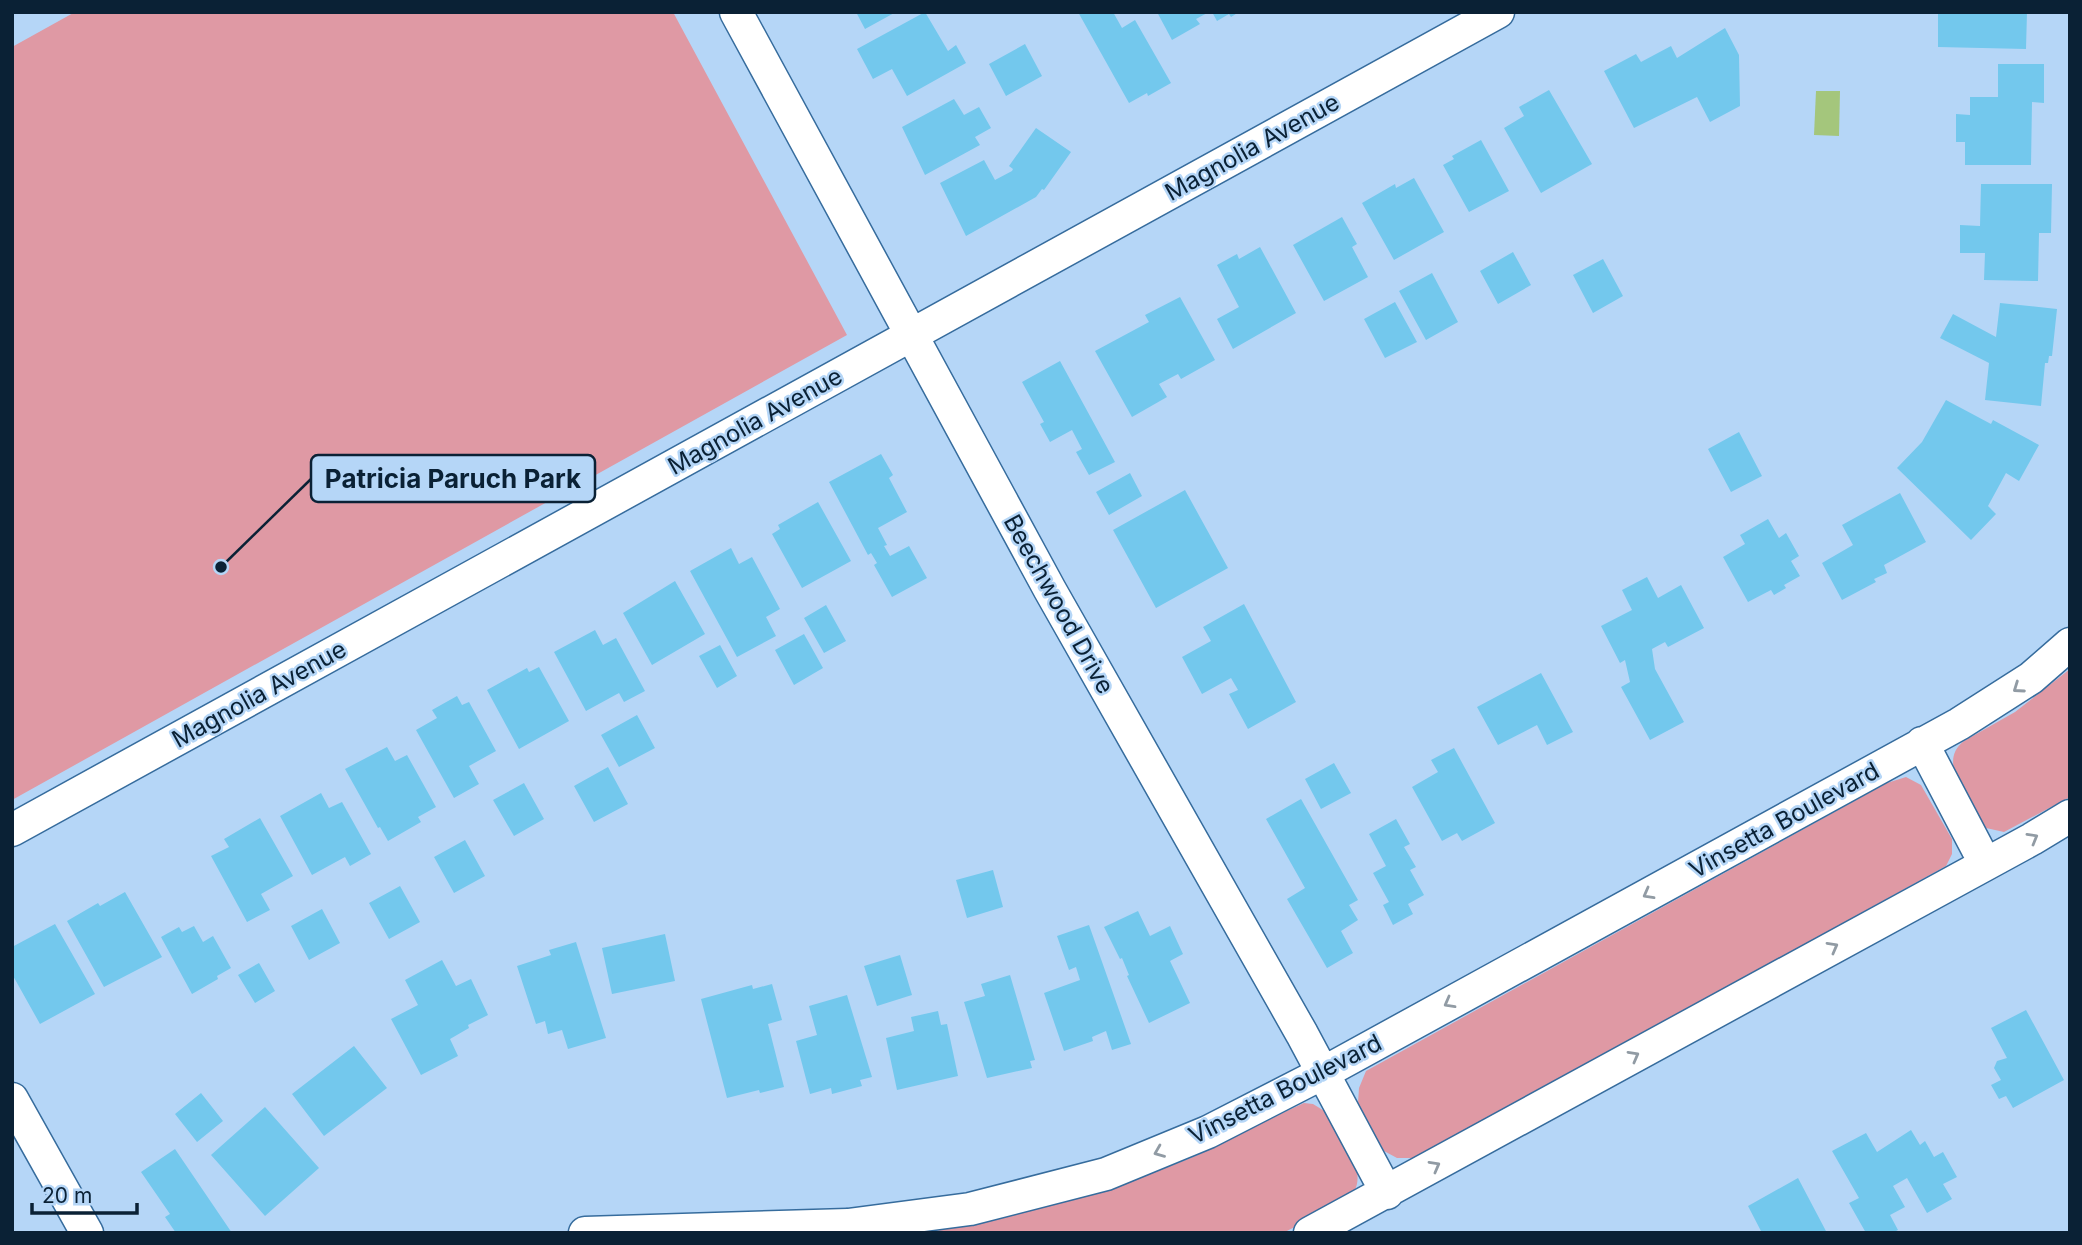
<svg xmlns="http://www.w3.org/2000/svg" width="2082" height="1245" viewBox="0 0 2082 1245" font-family="Inter,sans-serif">
<style>
.green{fill:#df99a4}
.water{fill:#a4c67c}
.building{fill:#73c8ed}
.lines{fill:none;stroke-linecap:round;stroke-linejoin:round}
.minor-casing{stroke:#366c9d;stroke-width:35}
.minor{stroke:#fff;stroke-width:32}
.oneway{stroke:#919ba4}
.labels{text-anchor:middle;dominant-baseline:central;stroke-width:5;stroke-linejoin:round;paint-order:stroke}
.street-label{font-size:24px;fill:#0a2135;stroke:#b5d6f7}
.leader{fill:none;stroke:#0a2135;stroke-width:2.5}
.callout-dot{fill:#0a2135;stroke:#b5d6f7;stroke-width:2.5}
.callout{fill:#b5d6f7;stroke:#0a2135;stroke-width:2.5}
.callout-label{font-size:26px;text-anchor:middle;font-weight:bold;fill:#0a2135}
</style>
<rect width="100%" height="100%" fill="#b5d6f7"/>
<!-- green -->
<path class="green" d="M75,12H673L847,335L12,800V47Z
M2070,669V797L2004,832L1986,828L1979,820C1967,797 1937,761 1964,741L2015,712Z
M1906,777L1921,785L1952,839V854L1946,866L1418,1158H1397L1384,1151L1358,1103L1359,1088L1366,1071L1887,783Z
M1304,1103L1313,1104L1326,1112L1357,1171C1359,1184 1356,1192 1345,1201L1283,1233H926C1012,1216 1097,1196 1178,1163C1222,1146 1261,1122 1304,1103Z"/>
<!-- water -->
<path class="water" d="M1816,91H1840L1839,136L1814,135Z"/>
<!-- building -->
<path class="building" d="M856,12H896L865,29Z
M925,12L948,51L956,45L966,63L907,96L892,69L873,79L857,49Z
M1078,12H1113L1122,28L1135,20L1171,83L1148,96L1147,93L1129,103Z
M1157,12H1209L1196,19L1200,24L1172,40Z
M1212,12H1239L1231,17L1229,14L1217,21Z
M1938,12H2027L2026,49L1938,47Z
M1725,28L1739,55L1740,106L1710,122L1697,97L1634,128L1604,71L1636,54L1641,62L1671,46L1677,58Z
M1025,44L1042,76L1006,96L989,64Z
M1998,64H2044V103L2032,102L2031,165H1965V142H1956V114L1970,115V97H1998Z
M1549,90L1592,164L1541,193L1504,128L1524,116L1519,107Z
M954,99L964,115L979,107L991,128L975,137L980,145L925,175L902,127Z
M1036,128L1071,152L1044,190L1042,189L1036,197L966,236L940,183L984,160L995,180L1012,171L1013,169L1009,166Z
M1481,140L1509,191L1469,212L1443,165L1454,159L1452,156Z
M1414,178L1444,232L1394,260L1362,203L1395,184L1396,188Z
M1981,184H2052L2051,233H2039L2038,281L1984,280L1985,253H1960V225L1980,226Z
M1342,217L1357,244L1352,247L1368,277L1324,301L1293,245Z
M1260,247L1296,313L1233,349L1217,319L1239,307L1217,265L1237,254L1239,259Z
M1513,252L1531,285L1498,304L1480,271Z
M1603,259L1623,296L1593,313L1573,275Z
M1432,273L1458,322L1426,340L1399,291Z
M1180,297L1215,360L1181,379L1178,374L1159,384L1167,397L1132,417L1095,351L1149,322L1145,315Z
M1395,302L1417,342L1385,358L1364,319Z
M2000,303L2057,309L2052,356H2049L2048,363H2045L2041,406L1985,400L1989,363L1940,338L1953,314L1996,337Z
M1060,361L1115,462L1089,475L1076,452L1082,449L1072,430L1050,442L1040,424L1044,422L1022,382Z
M1946,400L1991,424L1993,420L2039,445L2019,481L2006,473L1988,506L1996,514L1971,540L1897,468L1922,442Z
M1739,432L1762,476L1731,492L1708,449Z
M881,454L893,475L889,478L907,512L878,528L887,545L884,546L890,556L909,546L927,578L892,597L874,565L877,563L871,553L868,555L829,482Z
M1130,473L1142,496L1109,515L1096,492Z
M1185,490L1228,568L1156,608L1113,530Z
M1900,493L1926,542L1884,565L1887,573L1874,579L1876,582L1842,600L1822,563L1853,545L1842,525Z
M818,502L851,561L802,588L772,534L780,529L778,525Z
M1768,519L1779,538L1786,533L1799,556L1791,561L1800,576L1784,585L1786,588L1774,595L1771,590L1748,602L1723,557L1745,544L1740,535Z
M731,548L739,564L752,557L780,609L766,617L776,636L737,657L690,571Z
M1647,577L1658,598L1681,585L1704,628L1668,647L1665,642L1652,649L1655,669L1684,722L1650,740L1621,687L1630,682L1625,660L1620,663L1601,626L1632,610L1622,590Z
M675,581L705,634L652,665L623,613Z
M1244,604L1296,702L1248,729L1229,694L1238,690L1231,678L1202,694L1182,657L1211,641L1203,627Z
M826,605L846,641L824,653L804,618Z
M595,630L603,645L616,638L645,691L624,702L619,693L586,711L554,652Z
M804,634L823,668L794,685L775,650Z
M720,645L737,676L717,688L699,656Z
M539,667L569,721L519,749L487,690L527,668L529,672Z
M1541,673L1573,732L1547,745L1537,725L1498,745L1477,707Z
M457,696L462,705L469,702L496,751L469,766L479,784L454,798L416,730L437,718L432,710Z
M637,715L655,748L619,767L601,735Z
M387,747L395,761L407,755L436,807L418,817L421,822L388,841L380,827L378,828L345,769Z
M1454,748L1495,823L1462,841L1457,833L1442,841L1412,787L1438,772L1431,760Z
M1334,763L1351,793L1321,809L1305,779Z
M608,767L628,804L594,822L574,786Z
M524,783L544,819L514,836L493,800Z
M321,793L329,808L342,802L371,854L350,866L345,857L312,875L280,816Z
M1301,799L1358,900L1349,905L1358,920L1341,931L1353,953L1327,968L1287,899L1305,888L1266,819Z
M260,818L293,876L261,894L270,910L247,922L211,856L229,847L224,839Z
M1396,819L1410,844L1404,847L1416,867L1410,870L1424,895L1408,904L1413,914L1393,925L1383,905L1389,902L1373,873L1386,866L1369,834Z
M465,840L485,876L454,893L434,857Z
M993,870L1003,907L967,918L956,880Z
M400,886L420,922L389,939L369,903Z
M125,892L162,957L104,987L67,921L98,903L100,906Z
M322,909L340,943L309,960L291,926Z
M1138,911L1150,936L1170,926L1183,954L1170,961L1190,1003L1149,1023L1127,976L1129,975L1122,958L1120,959L1104,927Z
M55,924L95,994L40,1024L12,974V947Z
M1089,925L1131,1044L1112,1050L1106,1031L1092,1037L1093,1041L1064,1051L1044,993L1080,980L1076,967L1069,970L1057,936Z
M194,926L203,942L213,936L231,968L217,976L218,979L192,994L161,937L179,927L182,932Z
M665,934L675,981L612,994L602,948Z
M576,942L606,1038L568,1049L562,1030L548,1034L545,1021L536,1024L517,966L551,955L549,950Z
M900,955L912,995L877,1006L864,966Z
M442,960L456,986L471,979L488,1015L468,1025L469,1028L450,1039L458,1056L421,1075L391,1019L418,1005L405,980Z
M259,963L275,991L255,1003L238,975Z
M1010,975L1035,1060L1030,1061L1032,1068L987,1078L964,1002L985,996L981,984Z
M772,984L782,1020L768,1024L784,1087L760,1093L759,1090L727,1098L701,999L752,985L753,989Z
M847,995L872,1077L860,1080L862,1086L832,1094L831,1088L810,1094L796,1041L817,1035L809,1006Z
M2026,1010L2064,1080L2013,1108L2006,1096L1999,1099L1991,1085L2001,1080L1994,1068L1997,1061L2007,1058L1991,1028Z
M938,1011L941,1025L947,1024L958,1076L897,1090L886,1038L914,1031L911,1017Z
M354,1046L387,1088L324,1136L292,1094Z
M201,1093L223,1121L197,1142L175,1114Z
M265,1107L319,1168L265,1216L211,1155Z
M1911,1130L1920,1145L1925,1141L1934,1157L1943,1152L1957,1177L1943,1184L1952,1199L1927,1213L1907,1178L1893,1186L1905,1207L1890,1215L1898,1230L1892,1233H1866L1849,1203L1859,1198L1832,1151L1866,1133L1877,1152Z
M175,1149L232,1233H176L165,1217L170,1214L141,1172Z
M1798,1178L1827,1233H1762L1748,1206Z"/>
<g class="lines">
<defs>
<path id="minor" d="M736,12L1050,590L1302,1034L1387,1193
M1922,743L1985,863
M12,830L1498,12
M12,1099L87,1233
M585,1233L848,1225L970,1209L1106,1174L1208,1132L1323,1073L1959,724L2031,678L2070,644
M1310,1233L2032,839L2070,816"/>
</defs>
<!-- minor casing -->
<use href="#minor" class="minor-casing"/>
<!-- minor -->
<use href="#minor" class="minor"/>
</g>
<!-- one-way arrows -->
<defs><path id="oneway-chevron" d="M-2-3.5L2.5 0L-2 3.5" fill="none" stroke-width="1.6" stroke-linecap="round" stroke-linejoin="round" transform="scale(1.75)"/></defs>
<g class="oneway">
<use href="#oneway-chevron" transform="translate(2018 688) rotate(145)"/>
<use href="#oneway-chevron" transform="translate(2033 838) rotate(-30)"/>
<use href="#oneway-chevron" transform="translate(1648 894) rotate(151)"/>
<use href="#oneway-chevron" transform="translate(1833 947) rotate(-29)"/>
<use href="#oneway-chevron" transform="translate(1449 1003) rotate(151)"/>
<use href="#oneway-chevron" transform="translate(1634 1056) rotate(-29)"/>
<use href="#oneway-chevron" transform="translate(1159 1152) rotate(158)"/>
<use href="#oneway-chevron" transform="translate(1435 1166) rotate(-29)"/>
</g>
<g class="labels">
<!-- street labels -->
<g class="street-label">
<text transform="translate(1252 147) rotate(-29)">Magnolia Avenue</text>
<text transform="translate(755 421) rotate(-29)">Magnolia Avenue</text>
<text transform="translate(1059 604) rotate(61)">Beechwood Drive</text>
<text transform="translate(259 694) rotate(-29)">Magnolia Avenue</text>
<text transform="translate(1784 820) rotate(-29)">Vinsetta Boulevard</text>
<text transform="translate(1285 1089) rotate(-27)">Vinsetta Boulevard</text>
</g>
</g>
<!-- callouts -->
<path class="leader" d="M221 567L311 479"/>
<circle class="callout-dot" cx="221" cy="567" r="7"/>
<rect class="callout" x="311" y="455" width="284" height="47" rx="7"/>
<g class="callout-label">
<text x="453" y="488">Patricia Paruch Park</text>
</g>
<!-- border -->
<rect width="2082" height="1245" fill="none" stroke="#0a2135" stroke-width="28"/>
<!-- scale -->
<path d="M32 1203v10h105v-10" fill="none" stroke="#0a2135" stroke-width="3.5"/>
<text x="42" y="1203" font-size="21" fill="#0a2135" stroke="#b5d6f7" stroke-width="5" paint-order="stroke">20 m</text>
</svg>
